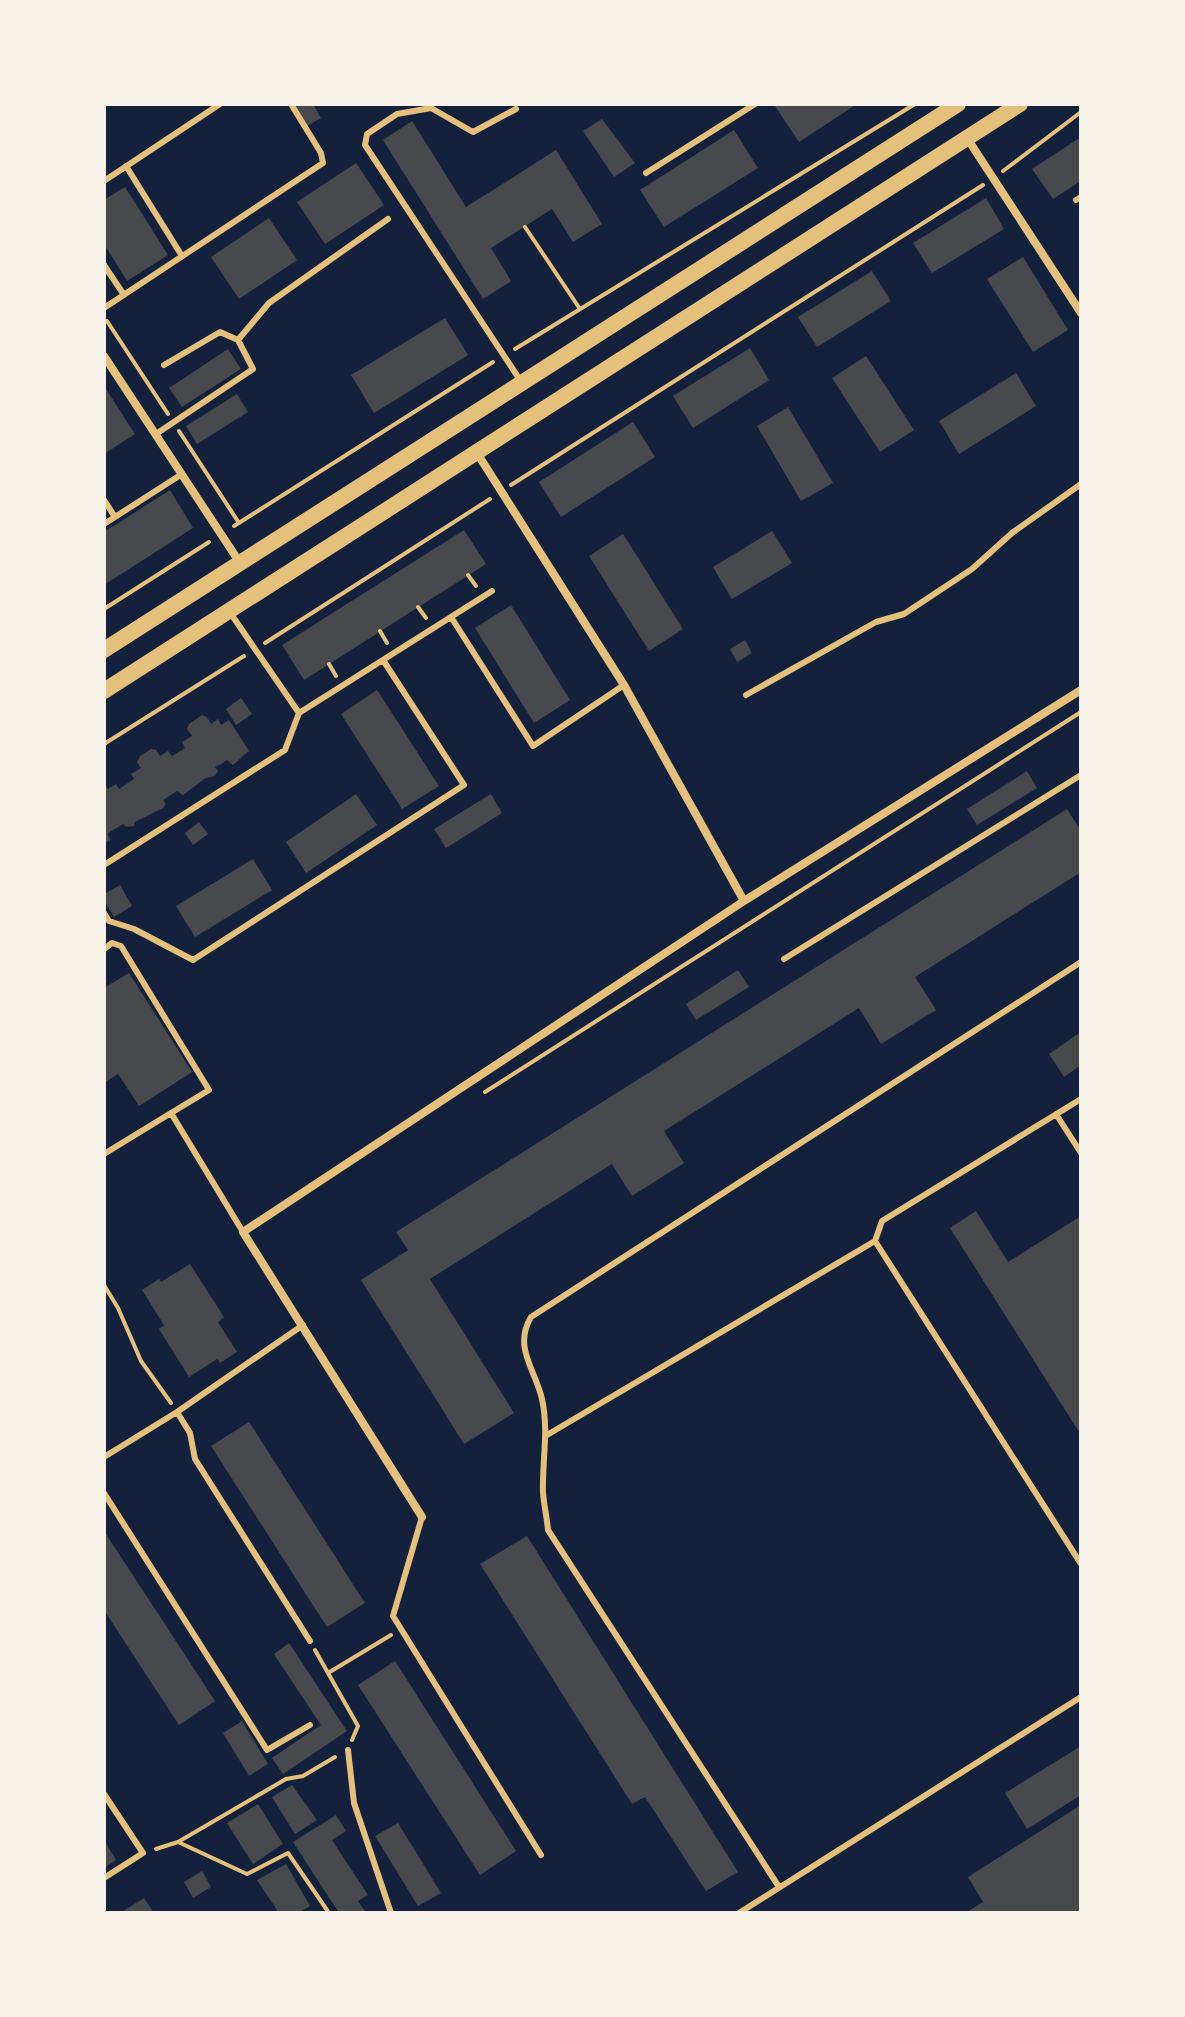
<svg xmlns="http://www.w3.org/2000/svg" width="1185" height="2017" viewBox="0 0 1185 2017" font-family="Montserrat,sans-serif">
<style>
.building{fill:#48494c}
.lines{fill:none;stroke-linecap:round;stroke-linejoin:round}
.path{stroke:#e5c07b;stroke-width:4}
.service{stroke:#e5c07b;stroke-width:6}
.minor{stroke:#e5c07b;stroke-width:8}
.secondary{stroke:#e5c07b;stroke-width:16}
</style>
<rect width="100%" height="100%" fill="#14213d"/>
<!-- building -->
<path class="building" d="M297,104H313L321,118L305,127L293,107Z
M777,104H857L799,142L775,106Z
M602,119L635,163L614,177L583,131Z
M412,121L466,207L556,150L602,224L573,242L552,209L491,248L511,281L483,299L383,140Z
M734,130L758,168L664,227L640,190Z
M1081,137V181L1053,199L1032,169Z
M356,163L384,205L325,244L297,202Z
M125,187L168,255L127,281L104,244V200Z
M986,198L1004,229L932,273L913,243Z
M269,218L297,260L239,299L211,257Z
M1023,257L1068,330L1033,352L987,279Z
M872,271L891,301L817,347L798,317Z
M445,318L468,355L374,413L351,375Z
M750,348L769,380L693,428L673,396Z
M228,349L241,369L182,407L169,388Z
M866,356L914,430L880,452L832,378Z
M1016,373L1036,406L959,454L939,421Z
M104,386L135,434L104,454Z
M237,394L248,412L197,444L186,426Z
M788,407L833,483L801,501L757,426Z
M633,422L655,457L561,517L539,482Z
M170,490L193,528L104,585V532Z
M464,530L486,564L304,680L282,645Z
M772,531L792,563L732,599L713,567Z
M623,534L683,629L649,651L589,556Z
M511,605L570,700L534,723L475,628Z
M745,640L752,653L737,662L730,649Z
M377,690L439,786L402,809L341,714Z
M241,698L252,714L236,725L226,709Z
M202,715L207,717L211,724L218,719L221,725L229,720L249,751L233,765L227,760L221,764L215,767L218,771L215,776L206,778L183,795L177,791L163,800L166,804L163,808L135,822L134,826L126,827L123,824L108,833L110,841L104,843V783L108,789L116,784L119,789L134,779L131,774L141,768L137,762L140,756L151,749L156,750L160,756L168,751L172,756L185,748L182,742L192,736L187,729L189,724Z
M1027,771L1037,788L977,825L967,809Z
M356,794L377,825L306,873L286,842Z
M491,794L502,813L446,848L434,829Z
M1067,809L1081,831V872L915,977L936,1010L881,1044L859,1008L664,1131L684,1163L632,1196L612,1164L430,1279L514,1413L464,1444L361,1280L408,1250L396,1232Z
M199,822L208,834L193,845L185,833Z
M253,859L272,890L195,937L176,906Z
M120,885L132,906L114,917L104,900V894Z
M738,970L749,987L696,1020L686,1004Z
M129,973L192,1072L139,1106L118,1074L104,1083V988Z
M1081,1032V1065L1064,1077L1049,1054Z
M976,1211L1008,1262L1081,1216V1435L950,1228Z
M190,1264L224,1317L218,1322L237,1352L220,1363L217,1359L189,1377L159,1329L164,1325L142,1290L159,1279L161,1282Z
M249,1422L365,1603L327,1627L211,1446Z
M104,1531L215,1701L179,1725L104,1610Z
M527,1536L738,1872L706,1891L645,1797L632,1804L480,1564Z
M289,1643L347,1731L283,1774L272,1758L321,1725L274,1654Z
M395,1661L516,1851L480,1875L358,1685Z
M242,1721L268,1764L249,1776L223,1733Z
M1081,1746V1795L1027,1829L1005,1793Z
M292,1785L317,1820L295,1834L272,1797Z
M258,1804L283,1844L253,1864L227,1823Z
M1081,1805V1913H965L983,1902L968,1877Z
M336,1815L346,1831L332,1840L368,1895L358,1901L366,1913H339L293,1842Z
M398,1823L441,1893L418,1906L375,1836Z
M104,1840L116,1860L104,1868Z
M286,1864L310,1906L298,1913H279L257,1880Z
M202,1871L211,1887L193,1898L184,1882Z
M144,1898L154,1913H120Z"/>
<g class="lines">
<!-- path -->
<path class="path" d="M1003,171L1081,112
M525,227L580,309
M107,321L168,414
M515,349L915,104
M179,431L239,523
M511,485L983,185
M234,526L493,362
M468,575L476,586
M418,607L426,618
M104,609L209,542
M380,631L387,643
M265,643L490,499
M329,664L336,676
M104,744L244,656
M485,1092L1081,712
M104,1285L118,1308L141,1361L171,1403
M315,1650L358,1726L352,1740
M328,1673L391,1635
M178,1842L247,1874L288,1853L329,1913
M156,1849L178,1842L286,1779L303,1776L335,1757"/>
<!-- service -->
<path class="service" d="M516,109L473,132L431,108L397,114L367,134L365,145L520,380
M126,166L182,256
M646,173L755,104
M104,181L220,104
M1076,200L1081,197
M104,265L124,295
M104,308L323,163L321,153L291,104
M238,340L269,303L388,219
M156,434L253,369L238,340L220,332L164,365
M104,500L115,517
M104,524L182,474
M229,611L299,713
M451,617L533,746L624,685
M746,695L876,622L904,614L972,569L1012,533L1081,484
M104,865L285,750L299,713L492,591
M104,913L109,921L134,929L193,960L464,785L383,660
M104,949L112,943L121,946L209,1090L171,1113
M784,959L1081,775
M1056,1114L1081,1153
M104,1154L171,1113L243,1232
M875,1241L1081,1564
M177,1412L190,1433L195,1459L310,1641
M547,1435L875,1241L882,1221L1081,1099
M104,1457L177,1412L303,1325
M104,1493L267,1750L310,1725
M422,1517L393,1616L541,1855
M348,1750L354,1803L391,1913
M104,1794L143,1853L104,1878
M779,1887L548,1530C547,1518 544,1505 543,1493C542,1461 549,1431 542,1399C535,1369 513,1347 531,1317L1081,962
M739,1913L1081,1697"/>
<!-- minor -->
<path class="minor" d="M967,138L1081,313
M104,356L240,563
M477,453L624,685L744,901
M422,1517L243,1232L744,901L1081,690"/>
<!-- secondary -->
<path class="secondary" d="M104,650L958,104
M104,691L1020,104"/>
</g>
<!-- border -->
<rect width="1185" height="2017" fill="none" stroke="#f6f1e7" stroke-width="212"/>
</svg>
